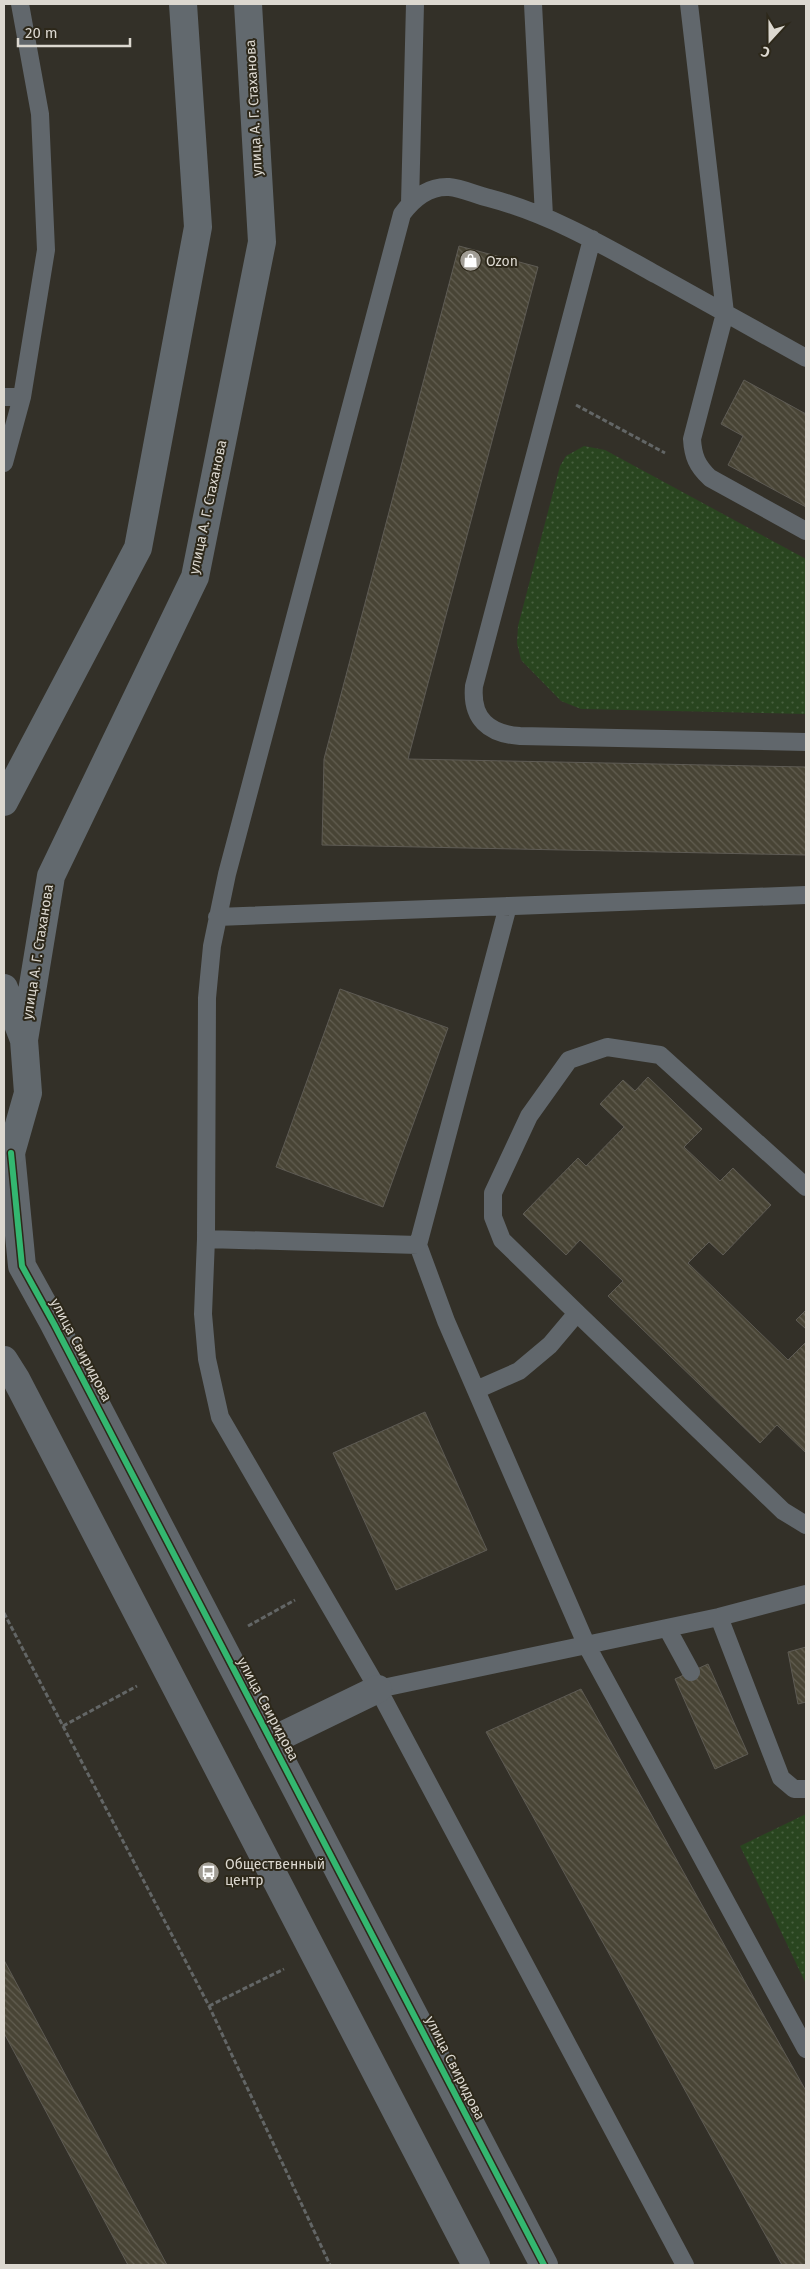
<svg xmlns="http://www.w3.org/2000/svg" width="810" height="2269" viewBox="0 0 810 2269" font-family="'Fira Sans',sans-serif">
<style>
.park{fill:url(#park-dots)}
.building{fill:url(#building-back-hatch);stroke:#5e5b54}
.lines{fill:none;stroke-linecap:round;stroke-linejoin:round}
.path{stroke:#636666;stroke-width:3;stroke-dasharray:5 2.5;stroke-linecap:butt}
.service{stroke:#61676c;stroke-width:18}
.minor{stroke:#61676c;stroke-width:28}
.tertiary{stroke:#61676c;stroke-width:28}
.secondary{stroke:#62696e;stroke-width:28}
.cycleway-casing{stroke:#2d281a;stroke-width:9}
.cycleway{stroke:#33b770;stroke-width:6}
.labels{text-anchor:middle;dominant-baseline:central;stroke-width:4;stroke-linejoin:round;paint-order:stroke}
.street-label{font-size:14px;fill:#dcd8d0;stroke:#2d281a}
.poi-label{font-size:14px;fill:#dcd8d0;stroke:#2d281a;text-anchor:start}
</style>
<defs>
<pattern id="park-dots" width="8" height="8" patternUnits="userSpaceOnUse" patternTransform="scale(1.25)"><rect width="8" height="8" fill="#29451f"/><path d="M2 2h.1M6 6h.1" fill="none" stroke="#475f3e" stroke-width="1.8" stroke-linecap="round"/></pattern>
<pattern id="building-back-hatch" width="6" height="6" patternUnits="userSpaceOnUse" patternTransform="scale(1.25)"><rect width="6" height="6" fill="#484435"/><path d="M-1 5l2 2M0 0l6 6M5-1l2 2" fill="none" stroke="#625e51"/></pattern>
</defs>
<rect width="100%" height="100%" fill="#333028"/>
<!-- park -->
<path class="park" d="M584,446L605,450L806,559V714L581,709L561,701L521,660L517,643L518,626L560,466L566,456Z
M806,1814V1984L740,1846Z"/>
<!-- building -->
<path class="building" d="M459,246L538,267L408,759L806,767V855L322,845L324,759Z
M744,380L806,414V507L728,465L743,436L721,424Z
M340,989L448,1028L383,1207L276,1167Z
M648,1077L702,1129L684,1147L720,1181L733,1168L771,1205L723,1255L709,1242L688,1263L788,1360L806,1342V1453L777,1425L760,1443L608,1296L623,1281L580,1240L566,1255L523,1214L578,1158L586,1166L624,1127L600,1104L623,1080L635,1091Z
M806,1310V1329L796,1320Z
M425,1412L487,1550L396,1590L333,1453Z
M806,1647V1702L798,1704L788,1652Z
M708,1664L748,1754L715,1769L675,1679Z
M581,1689L806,2091V2265H782L486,1732Z
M4,1960L167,2265H128L4,2033Z"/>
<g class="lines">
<!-- path -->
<path class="path" d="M576,405L665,453
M4,1613L209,2006L330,2265
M248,1626L295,1600
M63,1726L137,1686
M209,2006L284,1969"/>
<!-- service -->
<path class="service" d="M533,4L544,216
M689,4L725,313L692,439C693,456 697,466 710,478L806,531
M410,203L415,4
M592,239L474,686C471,719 489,734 520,736L806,742
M4,397H22
M4,463L22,397L46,250L40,114L20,4
M217,917L806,895
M206,1239L418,1245L446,1321L587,1646L806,2049
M418,1245L508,906
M577,1313L783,1511L806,1525
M476,1390L519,1371L550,1345L577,1313L502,1240L493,1217V1193L529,1116L569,1060L607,1047L660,1055L806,1187
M719,1617L781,1778L794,1789H806
M667,1628L691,1672
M378,1689L719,1617L806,1594
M685,2265L378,1689L220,1417L207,1359L203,1314L206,1239L207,998L212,946L227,874L402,214C413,199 429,186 449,187C462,188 476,195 489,198C550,214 603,245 657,275C707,303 756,330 806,358"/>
<!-- minor -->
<path class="minor" d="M271,1741L378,1689"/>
<!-- tertiary -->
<path class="tertiary" d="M11,1153L22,1266L54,1324L544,2265
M4,1360L16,1379L476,2265"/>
<!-- secondary -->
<path class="secondary" d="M4,802L138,548L198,227L183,4
M4,988L24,1040L28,1093L11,1153L4,1160
M24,1040L51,876L195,577L262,242L248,4"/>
<defs>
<path id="cycleway" d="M11,1153L22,1266L54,1324L544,2265"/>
</defs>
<!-- cycleway casing -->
<use href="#cycleway" class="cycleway-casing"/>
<!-- cycleway -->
<use href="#cycleway" class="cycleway"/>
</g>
<!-- icons -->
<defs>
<symbol id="shop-disc" viewBox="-11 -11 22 22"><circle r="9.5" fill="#a19d95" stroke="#2d281a"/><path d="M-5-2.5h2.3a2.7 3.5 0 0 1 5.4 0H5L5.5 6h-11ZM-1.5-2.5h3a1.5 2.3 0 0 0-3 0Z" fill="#fff"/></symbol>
<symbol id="bus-disc" viewBox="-11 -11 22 22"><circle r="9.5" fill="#a19d95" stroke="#2d281a"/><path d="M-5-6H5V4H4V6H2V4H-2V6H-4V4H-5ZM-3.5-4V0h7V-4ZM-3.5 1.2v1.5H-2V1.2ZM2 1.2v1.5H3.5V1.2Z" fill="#fff"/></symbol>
</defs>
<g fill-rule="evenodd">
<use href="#shop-disc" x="458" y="248" width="25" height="25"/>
<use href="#bus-disc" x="196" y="1860" width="25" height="25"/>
</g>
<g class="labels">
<!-- street labels -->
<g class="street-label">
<text transform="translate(254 108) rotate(-93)">улица А. Г. Стаханова</text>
<text transform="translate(208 507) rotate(-78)">улица А. Г. Стаханова</text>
<text transform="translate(38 952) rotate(-81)">улица А. Г. Стаханова</text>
<text transform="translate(81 1350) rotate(62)">улица Свиридова</text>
<text transform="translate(268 1709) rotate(62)">улица Свиридова</text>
<text transform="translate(455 2068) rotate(63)">улица Свиридова</text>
</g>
<!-- poi labels -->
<g class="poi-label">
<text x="486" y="261">Ozon</text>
<text x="225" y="1864">Общественный<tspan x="225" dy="16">центр</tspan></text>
</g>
</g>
<!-- border -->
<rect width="810" height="2269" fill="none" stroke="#dcd8d0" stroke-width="10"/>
<!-- north arrow -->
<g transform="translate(770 40) rotate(201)" stroke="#2d281a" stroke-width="4" paint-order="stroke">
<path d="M0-4L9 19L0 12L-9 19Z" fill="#dcd8d0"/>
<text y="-8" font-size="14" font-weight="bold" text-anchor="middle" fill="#dcd8d0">С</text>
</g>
<!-- scale -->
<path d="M18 38v8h112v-8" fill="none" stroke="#dcd8d0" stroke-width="2.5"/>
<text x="25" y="38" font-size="15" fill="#dcd8d0" stroke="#2d281a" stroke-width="4" paint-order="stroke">20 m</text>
</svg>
